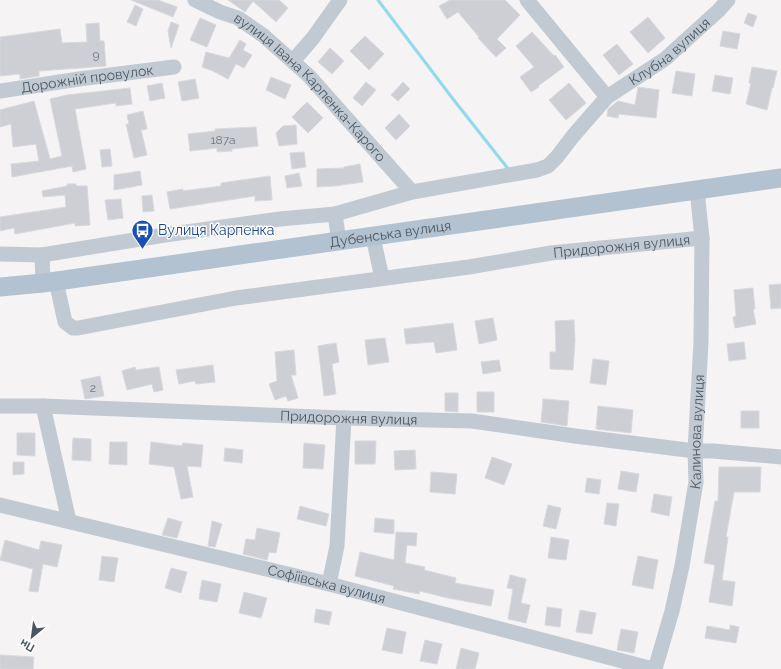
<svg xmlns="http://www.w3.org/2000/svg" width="781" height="669" viewBox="0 0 781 669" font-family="Raleway,sans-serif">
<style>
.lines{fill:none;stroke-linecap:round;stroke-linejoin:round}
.stream{stroke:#90daee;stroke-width:3}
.building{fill:#cdcfd5;stroke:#d7d9de}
.minor{stroke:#c1cad2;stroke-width:15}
.major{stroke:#b3c2d1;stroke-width:19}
.labels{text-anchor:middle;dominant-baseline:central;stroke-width:3;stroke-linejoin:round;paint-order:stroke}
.number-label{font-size:12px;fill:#6b747e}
.street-label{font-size:14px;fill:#4a5661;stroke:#fff}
.transit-label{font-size:14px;fill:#164399;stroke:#fff;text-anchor:start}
</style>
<rect width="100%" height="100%" fill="#f5f3f3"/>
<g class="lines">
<!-- stream -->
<path class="stream" d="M378,0L453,99L509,170"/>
</g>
<!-- building -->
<path class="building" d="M131,0H158L177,7L173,17Z
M228,0H279L288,8L276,22L253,1L245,12Z
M450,0H505L520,15L497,39L506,48L496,57L478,38L479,37L458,12L447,19L439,6Z
M135,5L143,9L136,26L127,22Z
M748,13L757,16L753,27L744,23Z
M648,17L665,38L648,53L630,32Z
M200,18L216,25L207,47L190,40Z
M171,22L179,25L171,48L168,31Z
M99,23L100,41H104L106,66L39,71V76L20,79V74L0,76V37L60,29L62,43L87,42L86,24Z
M723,31L740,34L737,49L720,46Z
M532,32L554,56L555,55L564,67L538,86L539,87L531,92L520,77L534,67L516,46Z
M365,36L384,54L369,70L350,51Z
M240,40L246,44L243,50L252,55L244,68L236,64L228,79L213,71L202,67L206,52L229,58Z
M617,44L633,64L619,75L603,55Z
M330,48L344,61L332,74L318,62Z
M752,67L777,71L773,88H772L767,110L746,104L751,83H749Z
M676,71L695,74L692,96L672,93Z
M715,75L733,78L730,94L712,91Z
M271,77L291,85L285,99L266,90Z
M195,79L199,98L182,101L178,82Z
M366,82L376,90L362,106L353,98Z
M403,82L410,89L398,101L391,95Z
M162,83L165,98L150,101L147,86Z
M569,83L586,103L566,120L549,100Z
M638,87L659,90L656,118L619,114L618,118L607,116L608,109L618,101L635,105Z
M130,88L132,104L116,106V103L75,109L86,169L73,172L72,166L12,177L11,164L39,161L36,144L13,147L11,124L0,127V110L34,101L50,159L62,156L50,99L67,95Z
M307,102L323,118L308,133L292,117Z
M143,111L147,129L141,130L147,155L134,158L126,124H129L127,115Z
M399,114L410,126L396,140L385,128Z
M296,125L297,144L279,146L276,133L283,126Z
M256,127L258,146L232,149V151L217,152V148L190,151L188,134L215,131V129Z
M110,149L112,166L102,167L100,150Z
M304,152L306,167L292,169L290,153Z
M360,164L363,182L335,186L317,187V169L344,168V167Z
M140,171L142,185L114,190V175Z
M299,173L302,186L287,188L285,176Z
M270,176L272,200L255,201V196L170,209L167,192L183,189V191L221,186V183Z
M67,184H76V186H87L90,225L75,226V223L15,234L14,228L0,231V217L66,207L65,195L43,197L42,191L67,186Z
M152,195L154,211L143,212L142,196Z
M121,199L123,218L108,220L105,200Z
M781,284V308L771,309L769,285Z
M753,288L755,309H753L756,324L735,328L733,317L736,316L734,290Z
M493,318L497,340L479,344L475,321Z
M574,320L575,340L573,370L550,369V352H556L555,321Z
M453,323L457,350L436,353L434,342L406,344L404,329Z
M385,338L389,362L368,365L365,340Z
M744,342L746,359L729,361L727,344Z
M336,343L339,362L332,364L336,394L324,396L318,346Z
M294,350L296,375H291L298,398L288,401L286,396L275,400L269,384L277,381L275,352Z
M593,359L609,361L606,385L590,383Z
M499,360L501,371L483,374L481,362Z
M213,365L215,382L196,384L195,381L179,384L176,370Z
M135,367L136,370L159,367L163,390L154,392L152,384L127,390L122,371Z
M100,376L104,396L85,399L81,380Z
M477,392H494V412H477Z
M445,393H458V412L445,411Z
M543,399L569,401L567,426L541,422Z
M598,406L633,410L631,433L596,429Z
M741,411H759V428H741Z
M17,433H35V456L17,455Z
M73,438L91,439V461L72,460Z
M355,441H376L375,464H355Z
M110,442H127V465L109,464Z
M151,442L182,446L183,443L203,445L201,467L187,466L193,497L181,499L174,467L149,464Z
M304,443L325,445L323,469L303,468Z
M225,448L243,450L242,463L224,461Z
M415,450L416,469L395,470L394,451Z
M492,457L512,464L504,485L485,478Z
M13,462H24V474L13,475Z
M719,467H761L760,492H734L726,537H728L722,580L735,582L732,606L709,602L715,565L704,563L715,501H718Z
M621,471L639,474L636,492L618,489Z
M431,472L457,474L455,494L430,492Z
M587,478L601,480L599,494L585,492Z
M654,494L672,497L669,516L651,512Z
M607,503L619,504L616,526L604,524Z
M548,505L561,508L556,529L543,526Z
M300,506L329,514L326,526L297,519Z
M168,518L182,522L177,538L162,535Z
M375,518L394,520V534L374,532Z
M212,521L222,524L215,547L208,546Z
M257,528L280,533L276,553L269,552L267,560L243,554L246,539L255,540Z
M396,532L417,533L416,546L407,545L405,563L425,567L424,570L456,578L455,583L494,590L491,606L448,598L420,591L419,594L393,589L394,586L355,576L360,552L394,560Z
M551,537L569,540L566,560L548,558Z
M5,540L39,550L41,541L62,545L57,567L43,564L38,592L29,591L33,569L0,560Z
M102,556L118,558L114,582L99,580Z
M638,556L658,560L653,589L632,585Z
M171,568L187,572L181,593L165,588Z
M510,575L526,579L521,603L530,605L526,623L508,619L513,589L507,588Z
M202,580L221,584L217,602L199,599Z
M244,592L267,598L261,618L239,613Z
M547,607L562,609L560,627L545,625Z
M316,609L332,612L329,625L314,622Z
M580,610L596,613L592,634L576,632Z
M730,625L739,627L736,643L705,638L707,626L730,630Z
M387,628L406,632L402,654L382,650Z
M621,629L638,632L634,653L617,650Z
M425,640L442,644L437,664L420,661Z
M461,648L479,653L475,669H456Z
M0,655L34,657L33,669H0Z"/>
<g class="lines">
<!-- minor -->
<g class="minor">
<path id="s1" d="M195,0L220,12L238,18L264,36L309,76L412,192"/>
<path d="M527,0L607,97"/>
<path d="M293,61L313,38L340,0"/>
<path id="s2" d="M0,91L79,79L174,67"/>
<path d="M335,214L339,242"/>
<path d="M373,237L382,278"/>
<path id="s3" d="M0,254L42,255L165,235L280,219L335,214L412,192L537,170L548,166L557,157L573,136L607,97L665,59L718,11L728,0"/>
<path d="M42,255L43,283"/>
<path id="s4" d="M56,281L65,322L73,328H78L236,298L469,267L551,253L702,238"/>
<path id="s5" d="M0,406H43L344,418L472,421L575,436L695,451H713L781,457"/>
<path d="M43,406L69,521"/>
<path id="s6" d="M0,505L329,584L653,669"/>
<path d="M329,584L337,546L344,418"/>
<path id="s7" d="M655,669L672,611L682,566L696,482L695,451L701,342L702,238L697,190"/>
</g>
<!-- major -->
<path class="major" id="s8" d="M0,287L43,283L781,178"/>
</g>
<!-- icons -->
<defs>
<symbol id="bus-pin" viewBox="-11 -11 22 30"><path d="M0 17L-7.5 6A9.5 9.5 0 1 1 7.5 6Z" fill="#1a4fb4" stroke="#fff"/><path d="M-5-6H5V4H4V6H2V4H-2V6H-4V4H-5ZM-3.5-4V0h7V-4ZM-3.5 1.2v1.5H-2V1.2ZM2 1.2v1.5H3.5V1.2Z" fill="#fff"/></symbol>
</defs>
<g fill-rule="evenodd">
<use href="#bus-pin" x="130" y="218" width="25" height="34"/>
</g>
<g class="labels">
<!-- number labels -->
<g class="number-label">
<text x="96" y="55">9</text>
<text x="223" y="140">187а</text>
<text x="93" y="388">2</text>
</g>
<!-- street labels -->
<g class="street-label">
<text stroke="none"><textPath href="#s3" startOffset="725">Клубна вулиця</textPath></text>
<text stroke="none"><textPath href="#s2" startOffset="88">Дорожній провулок</textPath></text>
<text stroke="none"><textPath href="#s1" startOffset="147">вулиця Івана Карпенка-Карого</textPath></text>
<text stroke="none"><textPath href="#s8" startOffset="394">Дубенська вулиця</textPath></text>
<text stroke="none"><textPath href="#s4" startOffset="607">Придорожня вулиця</textPath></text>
<text stroke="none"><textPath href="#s5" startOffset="349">Придорожня вулиця</textPath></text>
<text stroke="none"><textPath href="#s7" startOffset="242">Калинова вулиця</textPath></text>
<text stroke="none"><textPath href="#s6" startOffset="336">Софіївська вулиця</textPath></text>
</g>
<!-- transit labels -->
<g class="transit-label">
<text x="158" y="230">Вулиця Карпенка</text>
</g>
</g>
<!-- north arrow -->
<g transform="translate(32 637) rotate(209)" stroke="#ffffff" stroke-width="3" paint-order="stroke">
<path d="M0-3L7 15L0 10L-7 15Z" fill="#4a5661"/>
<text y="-6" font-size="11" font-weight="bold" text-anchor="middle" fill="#4a5661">Пн</text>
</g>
</svg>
